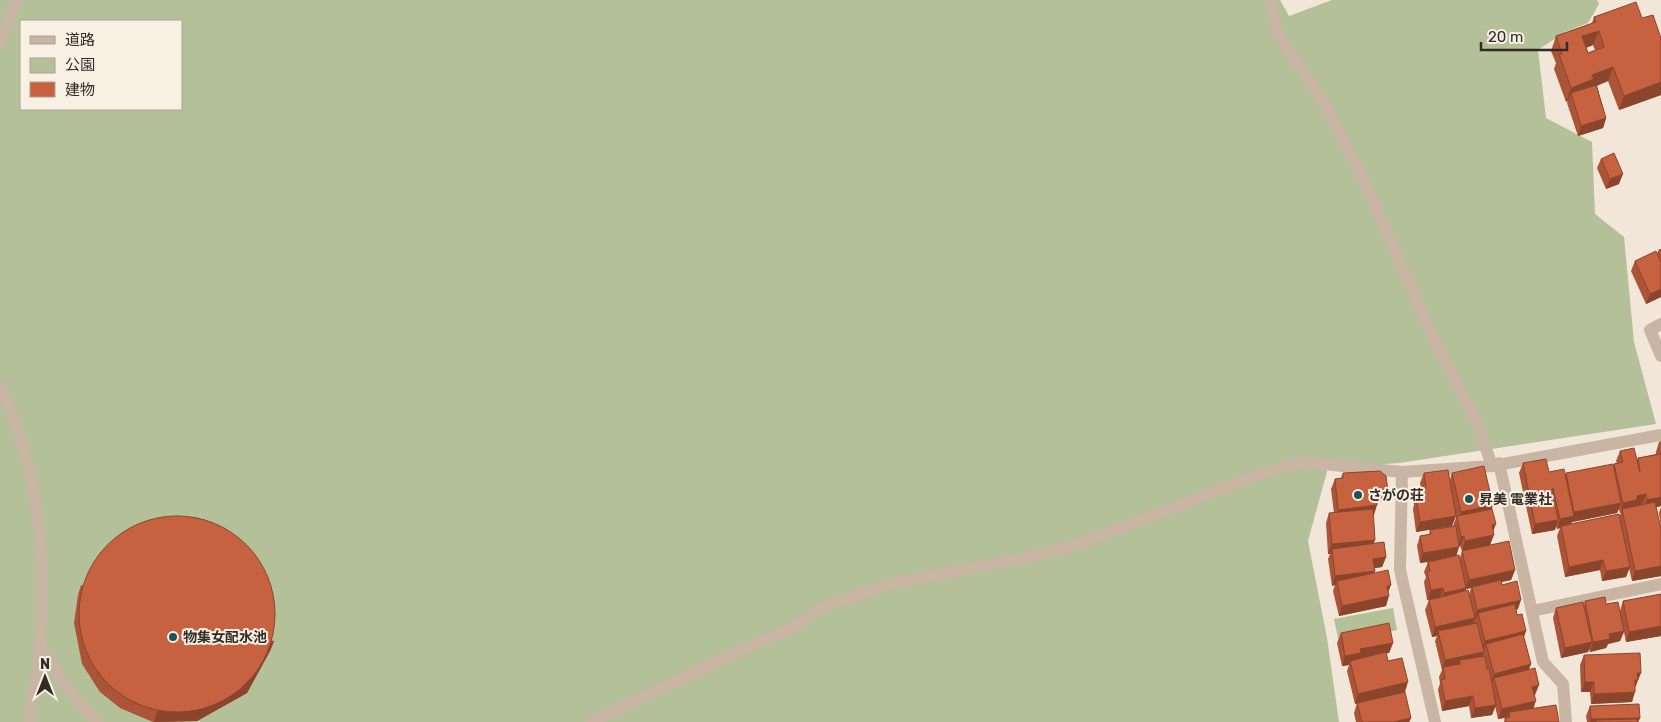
<svg xmlns="http://www.w3.org/2000/svg" width="1661" height="722" viewBox="0 0 1661 722" font-family="Rubik,'Noto Sans JP',sans-serif">
<style>
.green{fill:#b3c098;fill-rule:evenodd}
.lines{fill:none;stroke-linecap:round;stroke-linejoin:round}
.lane{stroke:#c9b5a4;stroke-width:12}
.street{stroke:#c9b5a4;stroke-width:12}
.wall{fill:#ab5437;fill-rule:evenodd}
.shaded-wall{fill:#8b452d}
.building{fill:#c76240;stroke:#8b452d;fill-rule:evenodd}
.poi-dot{fill:#1b5256;stroke:#f9f0e4;stroke-width:2}
.labels{text-anchor:middle;dominant-baseline:central;stroke-width:4;stroke-linejoin:round;paint-order:stroke}
.poi-label{font-size:14px;font-weight:bold;fill:#352b26;stroke:#f9f0e4;text-anchor:start}
</style>
<rect width="100%" height="100%" fill="#f1e6d8"/>
<!-- green -->
<path class="green" d="M0,0H1280L1289,16L1332,0H1597L1599,4L1588,23L1565,32L1538,50L1546,118L1592,142L1595,214L1624,237L1634,342L1656,424L1399,463L1328,468L1308,541L1327,638L1339,722H0ZM21,21H181V109H21Z
M1393,608L1397,630L1339,643L1334,619Z"/>
<g class="lines">
<!-- lane -->
<path class="lane" d="M1532,611L1661,584
M56,670L64,685L97,722"/>
<!-- street -->
<path class="street" d="M1270,0L1278,34L1325,105L1364,181L1438,348L1476,420L1492,466
M0,44L16,0
M1661,324L1650,330L1661,356
M0,386C38,466 47,559 40,647C38,672 32,697 29,722
M1499,463L1543,662L1563,684L1566,722
M1402,472L1400,570L1435,722
M40,648L56,670
M591,722L733,654L794,627L825,606L894,583L1017,560L1082,543L1260,474L1304,462L1402,472L1492,466L1661,435"/>
</g>
<!-- wall -->
<path class="wall" d="M1594,17L1642,18L1661,38V95L1619,110L1608,81L1597,86L1606,118L1603,128L1578,136L1567,103L1568,101L1566,102L1554,69L1556,63L1551,51L1556,36L1592,23ZM1593,45L1595,50L1588,53L1586,48Z
M1601,159L1619,184L1606,189L1597,168Z
M1659,249H1661V297L1646,304L1631,271L1635,261L1657,254Z
M1661,441V506L1656,507L1661,529V576L1632,581L1629,568L1626,577L1602,581L1600,570L1565,577L1557,536L1560,528L1557,529L1556,526L1555,530L1532,534L1519,473L1523,463L1549,472L1565,475L1566,473L1613,467L1614,464L1617,463L1616,461L1620,451L1637,460L1638,458L1656,454V452L1659,442ZM1619,509L1620,513H1621L1619,517L1571,524L1572,522L1617,513Z
M1343,473L1384,501H1377L1373,515L1374,543L1386,557L1382,567L1374,568V573L1388,592L1386,606L1339,616L1333,591L1335,585L1332,586L1328,559L1330,554H1328L1326,523L1329,513H1334L1331,489L1335,479L1341,478Z
M1424,473L1450,480L1452,473L1493,505L1492,509L1493,532L1490,545L1515,570L1511,580L1502,582V585L1518,609L1516,610L1517,615L1526,631L1524,637L1531,664L1529,669L1535,695L1534,708L1559,722H1504L1505,718L1498,719L1495,706L1492,715L1471,718L1469,706L1442,711L1438,690L1440,683L1439,677L1442,670L1435,641L1437,636L1432,637L1425,610L1429,600L1435,598L1427,600L1424,582L1426,577L1424,572L1428,562H1429L1420,563L1417,546L1420,536L1429,535L1430,530L1453,526L1456,518V515L1452,526L1416,532L1413,509L1414,505L1413,499L1417,489L1421,488L1420,483ZM1459,546H1460L1462,551L1477,548L1462,551L1460,558L1456,556ZM1471,588L1469,594L1465,591L1466,589Z
M1661,507V527L1659,513Z
M81,585L274,641L270,651L247,693L197,721L153,722L120,708L100,692L82,664L74,623L78,595Z
M1661,594V636L1626,642L1624,632L1620,641L1608,644L1606,648L1590,652L1589,649L1588,652L1561,658L1553,618L1556,608L1584,605L1585,601L1606,604L1620,611L1623,601Z
M1341,633L1393,643L1389,653H1386L1388,661L1405,692L1355,704L1347,671L1349,665L1342,666L1337,643Z
M1584,655L1637,683L1635,687L1632,702L1591,704L1590,692H1581L1580,665Z
M1357,703L1411,718L1409,722H1356L1354,713Z
M1590,706L1640,718L1638,722H1587L1586,716Z"/>
<!-- shaded-wall -->
<path class="shaded-wall" d="M1599,31L1593,45L1577,51L1582,36Z
M1613,67L1608,81L1590,88L1571,93L1568,101L1566,102L1571,88L1592,75Z
M1661,82V95L1619,110L1624,96Z
M1606,118L1603,128L1578,136L1581,126Z
M1623,174L1619,184L1606,189L1610,179Z
M1661,289V297L1646,304L1650,294Z
M1388,491L1384,501L1373,502L1377,492Z
M1646,494L1642,504L1622,509L1620,513L1623,503L1637,496Z
M1661,497V506L1643,510L1647,500Z
M1621,503L1617,513L1572,522L1570,526H1561L1560,528L1557,529L1560,519L1573,516L1574,512Z
M1377,505L1374,515L1334,520L1338,510Z
M1493,505L1489,515L1458,521L1461,512Z
M1456,516L1452,526L1416,532L1420,522Z
M1558,520L1555,530L1532,534L1535,524Z
M1496,524L1492,534V525Z
M1494,535L1490,545L1462,551L1465,541Z
M1464,536L1460,546L1458,547L1461,537Z
M1375,540L1372,550L1332,549L1330,554H1328L1332,544Z
M1459,547L1456,557L1420,563L1423,553Z
M1386,557L1382,567L1369,569L1373,559Z
M1603,560L1600,570L1565,577L1569,567Z
M1661,566V576L1632,581L1635,571Z
M1630,567L1626,577L1602,581L1606,571Z
M1515,570L1511,580L1466,589L1463,598L1441,603L1444,593L1465,588L1469,580Z
M1375,571L1371,580L1337,581L1335,585L1332,586L1335,576Z
M1391,585L1387,595V586Z
M1443,588L1440,598L1427,600L1431,590Z
M1389,596L1386,606L1339,616L1342,606Z
M1521,600L1518,609L1479,618L1478,613L1476,619L1474,620L1471,628L1438,631L1437,636L1432,637L1435,627L1474,618L1477,610Z
M1661,626V636L1626,642L1629,632Z
M1526,631L1522,641L1486,644L1483,650L1481,651L1485,641Z
M1624,631L1620,641L1608,644L1606,648L1590,652L1593,642L1609,634Z
M274,641L270,651L247,693L197,721L154,722L157,712Z
M1592,642L1588,652L1561,658L1565,648Z
M1393,643L1389,653L1359,659L1350,661L1349,665L1342,666L1345,656L1360,649Z
M1484,652L1480,662L1460,664V660L1457,667H1443L1442,670L1445,660Z
M1531,664L1527,674L1494,678L1492,684H1490L1494,674Z
M1637,673H1641L1634,690H1631Z
M1408,682L1405,692L1355,704L1358,694Z
M1585,682H1594L1590,692H1581Z
M1539,685L1535,695L1529,697L1532,687Z
M1635,692L1632,702L1591,704L1594,694Z
M1473,696L1469,706L1442,711L1445,701Z
M1536,701L1532,711L1509,712L1507,717L1498,719L1502,709Z
M1496,705L1492,715L1471,718L1475,708Z
M1411,718L1409,722H1393Z
M1640,718L1638,722H1596V720V722H1590L1591,719Z"/>
<!-- building -->
<path class="building" d="M1636,2L1642,18L1653,15L1661,38V82L1624,96L1613,67L1592,75L1594,79L1571,88L1559,54H1562L1556,36L1596,22L1594,17ZM1599,31L1604,47L1588,53L1582,36Z
M1596,85L1606,118L1581,126L1571,93Z
M1614,153L1623,174L1610,179L1601,159Z
M1656,251L1661,262V289L1650,294L1635,261Z
M1634,448L1640,472L1638,458L1661,454V497L1647,500L1646,494L1637,496V500L1623,503L1614,464L1623,462L1620,451Z
M1546,459L1549,472L1564,469L1574,516L1560,519L1553,488L1552,489L1558,520L1535,524L1523,463Z
M1613,464L1621,503L1574,512L1566,473Z
M1484,466L1493,505L1461,512L1452,473Z
M1448,470L1456,516L1420,522L1416,499L1418,498L1417,489L1426,488L1424,473Z
M1380,471L1386,476L1388,491L1377,492V505L1338,510L1335,479L1343,478V473Z
M1655,502L1661,529V566L1635,571L1622,509Z
M1373,509L1375,540L1332,544L1329,513Z
M1492,509L1496,524L1492,525L1494,535L1465,541L1464,536L1461,537L1457,516Z
M1619,514L1630,567L1606,571L1603,560L1569,567L1561,526Z
M79 614a98 98 0 1 1 196 0a98 98 0 1 1-196 0Z
M1456,526L1459,547L1423,553L1420,536L1431,534L1430,530Z
M1509,541L1515,570L1469,580L1462,551Z
M1384,542L1386,557L1373,559L1375,571L1335,576L1332,549Z
M1459,555L1466,588L1444,593L1443,588L1431,590L1427,572L1430,571L1428,562Z
M1388,570L1391,585L1387,586L1389,596L1342,606L1337,581Z
M1501,580L1502,585L1517,581L1521,600L1477,610L1472,587Z
M1468,590L1475,618L1435,627L1429,600Z
M1661,594V626L1629,632L1623,601Z
M1605,597L1606,604L1618,602L1624,631L1609,634L1610,639L1593,642L1585,601Z
M1583,602L1592,642L1565,648L1556,608Z
M1515,604L1517,615L1522,614L1526,631L1485,641L1478,613Z
M1389,623L1393,643L1360,649L1361,653L1345,656L1341,633Z
M1477,623L1484,652L1445,660L1438,631Z
M1523,634L1531,664L1494,674L1486,644Z
M1386,652L1388,661L1402,658L1408,682L1358,694L1350,661Z
M1640,653L1641,673H1637L1638,680H1635V692L1594,694V682H1585L1584,655Z
M1485,656L1487,669L1489,668L1496,705L1475,708L1473,696L1445,701L1441,680L1445,679L1443,667L1460,664V660Z
M1535,668L1539,685L1532,687L1536,701L1502,709L1494,678Z
M1405,692L1411,718L1393,722H1362L1357,703Z
M1639,704L1640,718L1591,719L1590,706Z
M1556,705L1559,722H1506L1505,718L1510,717L1509,712Z
M1637,719L1638,722H1596V720Z"/>
<!-- markers -->
<g class="poi-dot">
<circle cx="1358" cy="495" r="5"/>
<circle cx="1469" cy="499" r="5"/>
<circle cx="173" cy="637" r="5"/>
</g>
<g class="labels">
<!-- poi labels -->
<g class="poi-label">
<text x="1368" y="495">さがの荘</text>
<text x="1479" y="499">昇美 電業社</text>
<text x="183" y="637">物集女配水池</text>
</g>
</g>
<!-- legend -->
<rect x="20" y="20" width="162" height="90" fill="#f9f0e4" stroke="#aba198"/>
<rect x="30" y="36" width="25" height="8" fill="#c9b5a4" stroke="#aba198"/>
<text x="65" y="45" font-size="15" fill="#352b26">道路</text>
<rect x="30" y="58" width="25" height="15" fill="#b3c098" stroke="#aba198"/>
<text x="65" y="70" font-size="15" fill="#352b26">公園</text>
<rect x="30" y="82" width="25" height="15" fill="#c76240" stroke="#aba198"/>
<text x="65" y="95" font-size="15" fill="#352b26">建物</text>
<!-- north arrow -->
<g transform="translate(45 677)" stroke="#f9f0e4" stroke-width="4" paint-order="stroke">
<path d="M0-4L9 19L0 12L-9 19Z" fill="#352b26"/>
<text y="-8" font-size="14" font-weight="bold" text-anchor="middle" fill="#352b26">N</text>
</g>
<!-- scale -->
<path d="M1481 42v8h86v-8" fill="none" stroke="#352b26" stroke-width="2.5"/>
<text x="1488" y="42" font-size="15" fill="#352b26" stroke="#f9f0e4" stroke-width="4" paint-order="stroke">20 m</text>
</svg>
